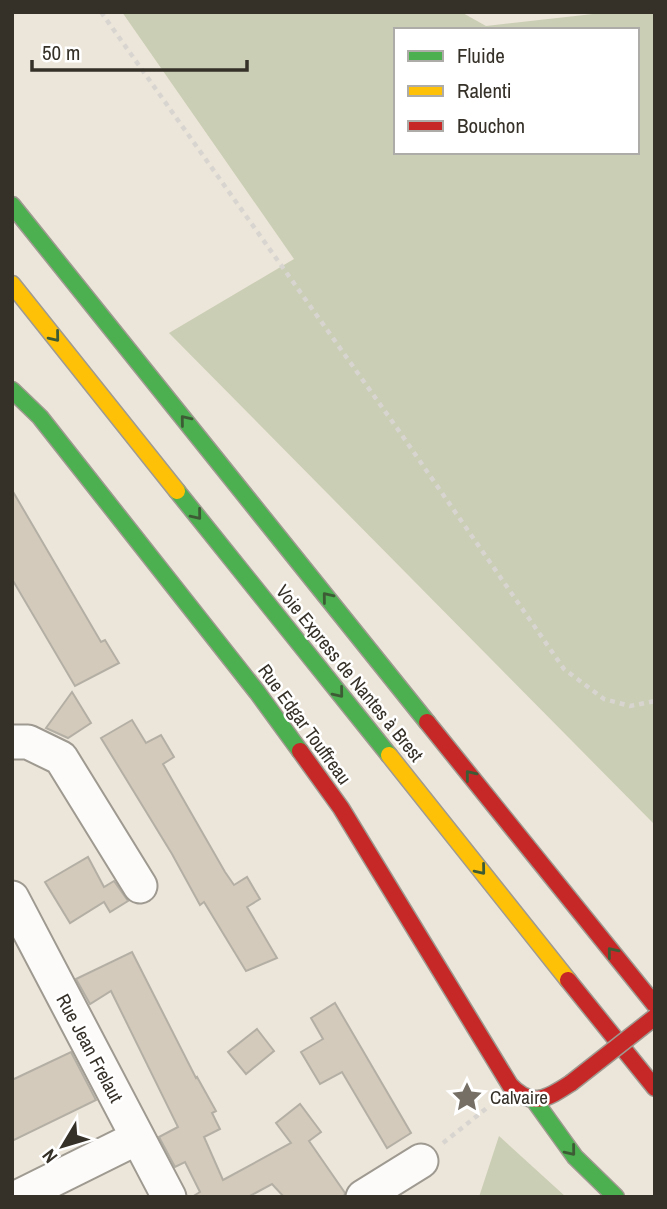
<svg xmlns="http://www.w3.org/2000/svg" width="667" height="1209" viewBox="0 0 667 1209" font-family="'Archivo Narrow',sans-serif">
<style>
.green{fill:#caceb4;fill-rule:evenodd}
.building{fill:#d4cabb;stroke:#b4afa5;stroke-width:2}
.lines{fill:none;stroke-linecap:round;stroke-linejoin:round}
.street-casing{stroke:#9f9a91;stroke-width:37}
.fast-casing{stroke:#9f9a91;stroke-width:19}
.slow-casing{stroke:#9f9a91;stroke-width:19}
.jam-casing{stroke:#9f9a91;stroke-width:19}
.path{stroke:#d8d5d1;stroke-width:4.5;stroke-dasharray:5 5;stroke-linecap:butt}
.street{stroke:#fcfbf9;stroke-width:33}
.fast{stroke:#4caf50;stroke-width:16}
.slow{stroke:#ffc107;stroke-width:16}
.jam{stroke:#c62828;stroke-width:16}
.jam-bridge-casing{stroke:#9f9a91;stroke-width:19;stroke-linecap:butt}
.jam-bridge{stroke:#c62828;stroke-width:16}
.oneway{stroke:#3d5c36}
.labels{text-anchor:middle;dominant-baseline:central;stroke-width:5;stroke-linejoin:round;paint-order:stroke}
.street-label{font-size:19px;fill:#353028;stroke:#fff}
.poi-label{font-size:19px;fill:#353028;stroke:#fff;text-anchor:start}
</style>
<rect width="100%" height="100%" fill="#ece5d9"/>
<!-- green -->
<path class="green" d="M122,12H461L486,26L611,12H655V825L169,333L294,259ZM396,30H637V152H396Z
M499,1136L566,1197H479Z"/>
<!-- building -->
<path class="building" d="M12,490L101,642L105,640L119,663L75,686L12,579Z
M72,692L91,723L68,738L46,728Z
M132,720L146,743L161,735L174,757L163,764L225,872L234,885L247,877L260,899L247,907L277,958L246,971L204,902L200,905L172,854L101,738Z
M88,857L104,887L114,881L128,901L110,912L104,902L70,923L45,882Z
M132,952L196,1078L197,1077L216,1111L212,1113L220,1129L204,1137L223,1180L291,1143L276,1123L300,1104L321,1132L309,1141L345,1193L344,1197H284L272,1184L248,1197H192L200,1192L185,1162L175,1167L159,1137L178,1127L111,991L90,1004L76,979Z
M335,1003L411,1133L387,1148L342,1072L320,1084L301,1052L323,1039L311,1018Z
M257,1029L274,1051L246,1074L228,1052Z
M71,1052L96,1100L12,1141V1080Z"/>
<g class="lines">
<defs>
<path id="street" d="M12,742H28L61,758L140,886
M12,898L169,1197
M18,1197L137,1138
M363,1197L421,1161"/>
<path id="fast" d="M12,205L427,722
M12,390L40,417L257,692L300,751
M177,491L389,755
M534,1100L575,1157L616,1197"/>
<path id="slow" d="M12,284L177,491
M389,755L568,980"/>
<path id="jam" d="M427,722L655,1005
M300,751L341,808L510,1085C532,1109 548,1098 571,1083
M568,980L655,1088"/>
</defs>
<!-- street casing -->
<use href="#street" class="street-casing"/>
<!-- fast casing -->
<use href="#fast" class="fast-casing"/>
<!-- slow casing -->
<use href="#slow" class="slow-casing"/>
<!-- jam casing -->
<use href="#jam" class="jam-casing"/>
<!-- path -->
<path class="path" d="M101,12L399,431L564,669L604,699L630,706L655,701
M443,1143L488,1107"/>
<!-- street -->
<use href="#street" class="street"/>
<!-- fast -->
<use href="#fast" class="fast"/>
<!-- slow -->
<use href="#slow" class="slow"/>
<!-- jam -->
<use href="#jam" class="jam"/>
<defs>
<path id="jam-bridge" d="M571,1083L655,1017"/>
</defs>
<!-- jam-bridge casing -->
<use href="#jam-bridge" class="jam-bridge-casing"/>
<!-- jam-bridge -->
<use href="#jam-bridge" class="jam-bridge"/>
</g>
<!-- one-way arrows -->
<defs><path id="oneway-chevron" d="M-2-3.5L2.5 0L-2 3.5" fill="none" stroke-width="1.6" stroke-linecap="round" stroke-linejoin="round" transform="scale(1.75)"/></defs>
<g class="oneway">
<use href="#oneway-chevron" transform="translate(55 337) rotate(51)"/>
<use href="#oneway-chevron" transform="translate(185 420) rotate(-129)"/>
<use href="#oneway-chevron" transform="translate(197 515) rotate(51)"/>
<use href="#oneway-chevron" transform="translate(327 597) rotate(-129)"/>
<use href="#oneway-chevron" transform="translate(339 693) rotate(51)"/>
<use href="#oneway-chevron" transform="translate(470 775) rotate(-129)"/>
<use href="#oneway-chevron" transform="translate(481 870) rotate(51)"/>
<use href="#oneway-chevron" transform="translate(612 952) rotate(-129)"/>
<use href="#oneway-chevron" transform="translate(571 1151) rotate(51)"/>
</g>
<!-- icons -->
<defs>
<symbol id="sight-bare" viewBox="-9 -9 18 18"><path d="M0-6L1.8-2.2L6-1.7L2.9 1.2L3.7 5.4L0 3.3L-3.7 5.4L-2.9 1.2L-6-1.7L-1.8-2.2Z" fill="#756f66" stroke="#fff" stroke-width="2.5" paint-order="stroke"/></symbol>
</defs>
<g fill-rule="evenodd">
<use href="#sight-bare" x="445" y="1075" width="44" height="44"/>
</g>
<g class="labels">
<!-- street labels -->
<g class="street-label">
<text transform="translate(350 673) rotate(51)">Voie Express de Nantes à Brest</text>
<text transform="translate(305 724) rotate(54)">Rue Edgar Touffreau</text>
<text transform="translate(90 1048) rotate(62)">Rue Jean Frelaut</text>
</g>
<!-- poi labels -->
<g class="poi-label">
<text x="490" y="1097">Calvaire</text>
</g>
</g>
<!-- border -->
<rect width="667" height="1209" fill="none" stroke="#353028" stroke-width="28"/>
<!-- legend -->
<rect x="394" y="28" width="245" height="126" fill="#ffffff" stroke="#aeaca9" stroke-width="2"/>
<rect x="408" y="51" width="35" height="10" fill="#4caf50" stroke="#aeaca9" stroke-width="2"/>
<text x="457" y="63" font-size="21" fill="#353028">Fluide</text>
<rect x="408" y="86" width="35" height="10" fill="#ffc107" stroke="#aeaca9" stroke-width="2"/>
<text x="457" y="98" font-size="21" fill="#353028">Ralenti</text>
<rect x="408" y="121" width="35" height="10" fill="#c62828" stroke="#aeaca9" stroke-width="2"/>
<text x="457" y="133" font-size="21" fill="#353028">Bouchon</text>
<!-- north arrow -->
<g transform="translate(63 1146) rotate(232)" stroke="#ffffff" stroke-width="5" paint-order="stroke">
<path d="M0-5L12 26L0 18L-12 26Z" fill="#353028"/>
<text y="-10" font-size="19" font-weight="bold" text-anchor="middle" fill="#353028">N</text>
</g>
<!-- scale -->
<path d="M32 60v10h215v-10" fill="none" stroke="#353028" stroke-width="3.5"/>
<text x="42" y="60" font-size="21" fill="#353028" stroke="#ffffff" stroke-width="5" paint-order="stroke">50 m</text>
</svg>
